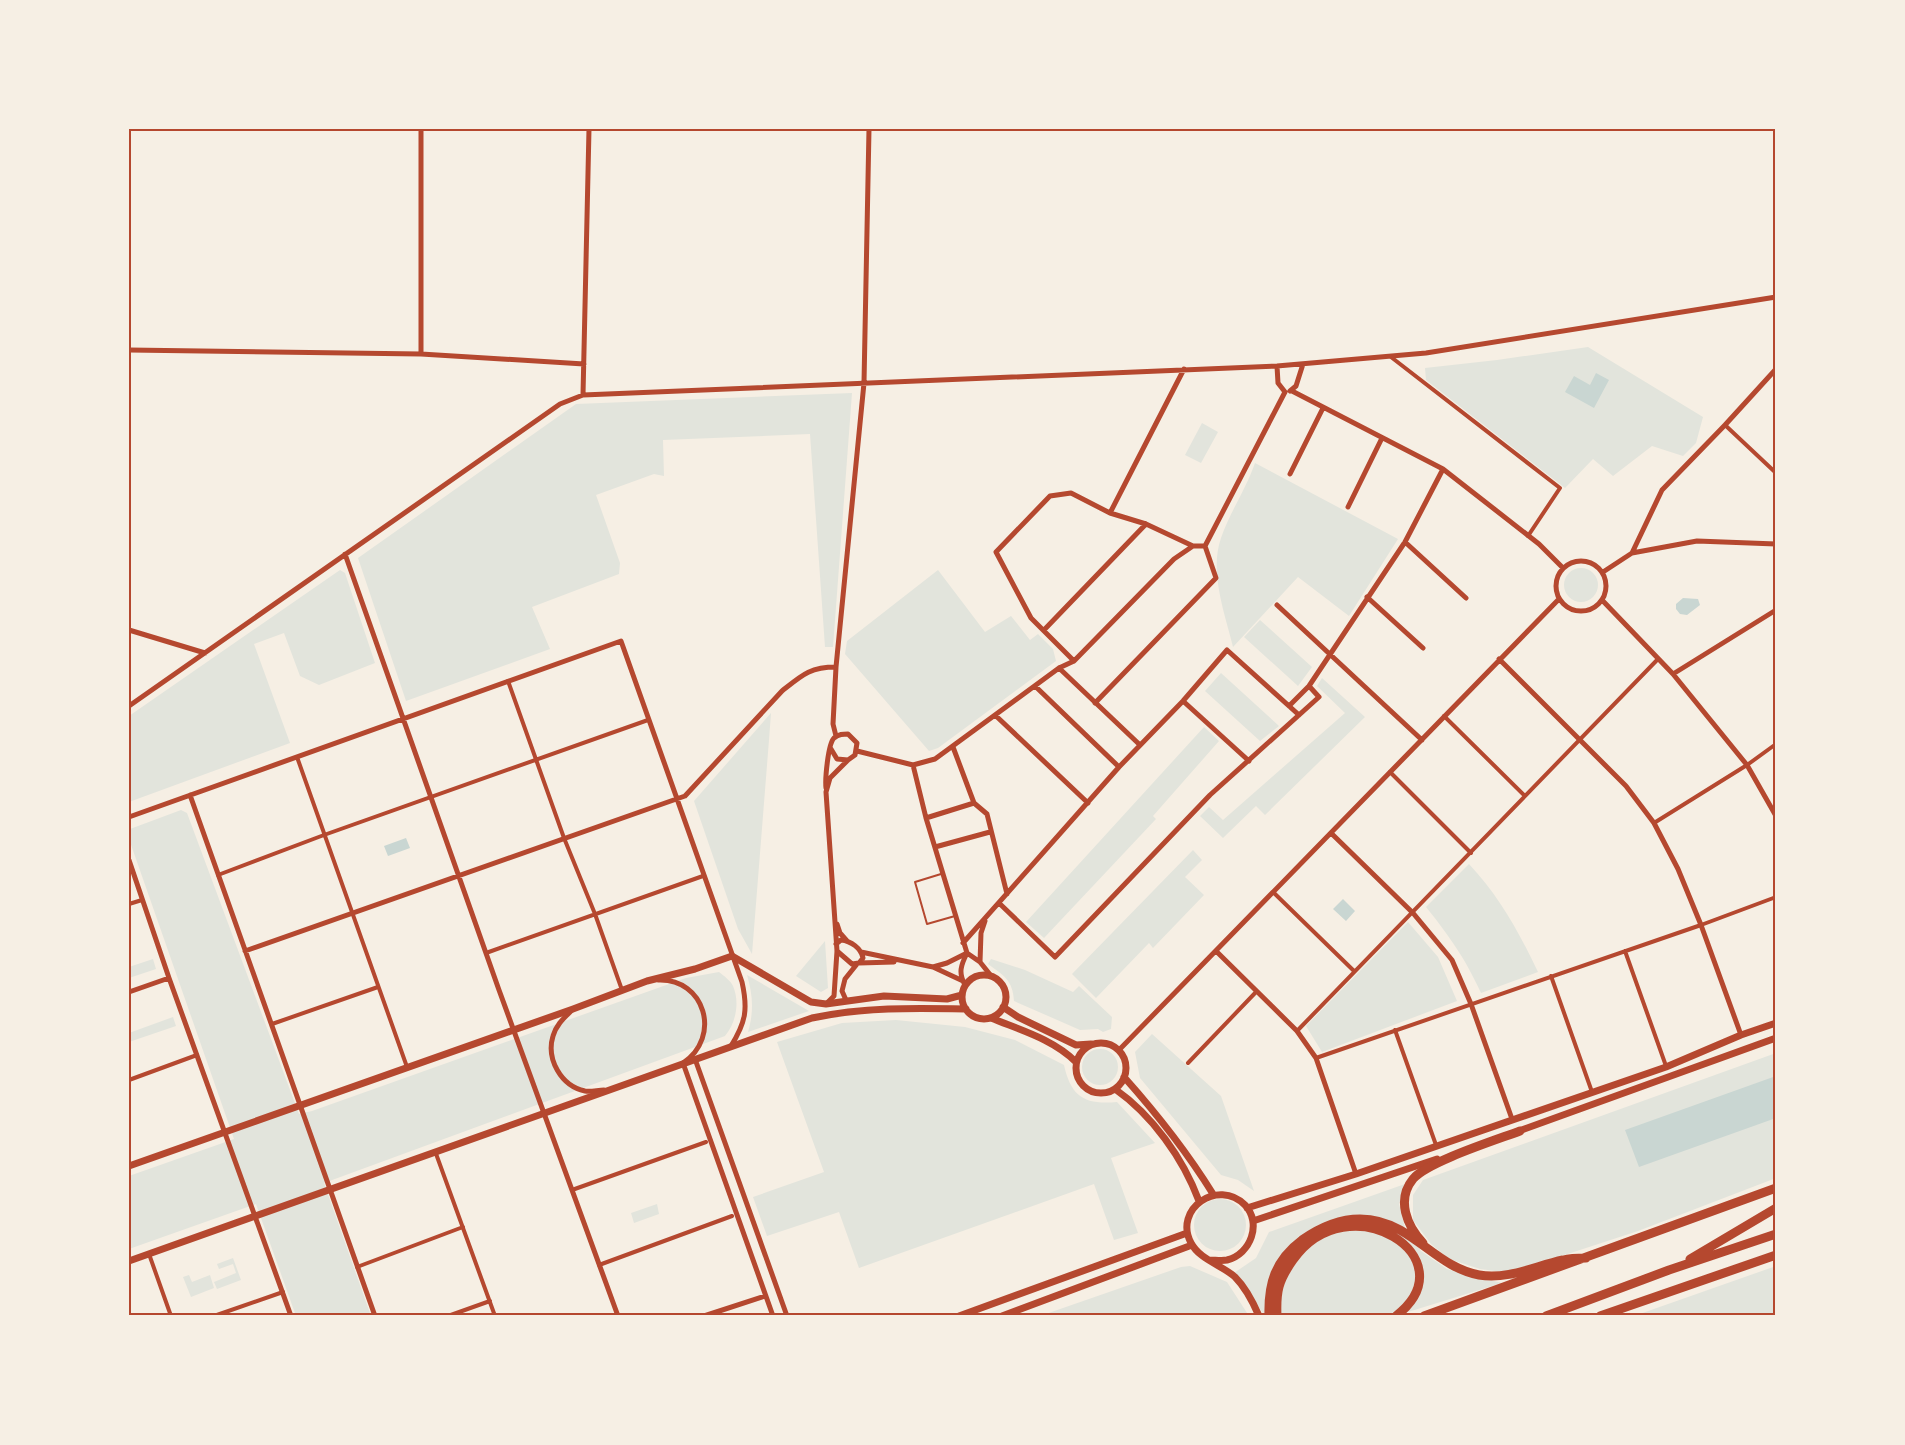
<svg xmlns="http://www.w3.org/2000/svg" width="1905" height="1445" viewBox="0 0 1905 1445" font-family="Spectral,serif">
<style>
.green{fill:#e2e4dc}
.water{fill:#c9d6d2}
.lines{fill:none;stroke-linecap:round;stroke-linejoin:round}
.service{stroke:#b5482f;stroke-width:2}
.pedestrian{stroke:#b5482f;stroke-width:4}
.minor{stroke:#b5482f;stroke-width:5}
.tertiary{stroke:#b5482f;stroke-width:7}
.motorway{stroke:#b5482f;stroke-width:9}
.neatline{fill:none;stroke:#b5482f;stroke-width:2}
</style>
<rect width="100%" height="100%" fill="#f6efe4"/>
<!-- green -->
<path class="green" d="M1588,347L1703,417L1696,443L1683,456L1652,446L1613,476L1593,459L1565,488L1426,380L1425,368L1497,360Z
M852,393L833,647H825L810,434L663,440L664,476L654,474L596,495L620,563L619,574L532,607L550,649L406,701L358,558L576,404Z
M1202,423L1218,432L1201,463L1185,455Z
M1255,463L1398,539L1349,616L1298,577L1233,647C1225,614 1209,572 1221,538C1230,512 1246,489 1255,463Z
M1564 585a17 17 0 1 1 34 0a17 17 0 1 1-34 0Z
M340,570L345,573L375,663L319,685L300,676L284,633L254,644L290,743L129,802V716Z
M938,570L985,632L1011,616L1030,640L1038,634L1053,649L1056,661L938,748L929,751L845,654L847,641Z
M1260,620L1312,667L1298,686L1244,637Z
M1221,673L1279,726L1260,741L1205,691Z
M1322,678L1365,717L1265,815L1256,806L1223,838L1200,816L1209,807L1223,820L1345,713L1317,686Z
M771,713L769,740L752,954L738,929L694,801Z
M1204,727L1219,741L1153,816L1156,819L1044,938L1026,922Z
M181,810L187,813L299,1114L312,1111L686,978L719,972C724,976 731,981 733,986C740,1002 736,1023 725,1036L324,1183L371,1316H296L256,1204L129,1249V1176L234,1139L129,839L130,829Z
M1193,850L1202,860L1185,877L1204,895L1153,948L1149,943L1096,998L1072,974Z
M1469,864C1499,896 1519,932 1538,972L1481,993C1465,958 1450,937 1426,907Z
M1408,922L1438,957L1457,1001L1322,1052L1306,1026Z
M825,941L828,988L821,992L796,976Z
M153,959L156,969L129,978V967Z
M991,959L1025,970L1073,992L1079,986L1112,1017L1111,1029L1103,1032L1098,1029L1080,1030L1014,1001C1013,980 1003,975 988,964Z
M747,975L809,1011L748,1032C754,1012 753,995 747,975Z
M173,1017L176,1026L129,1042V1033Z
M896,1020L965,1027L1015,1040L1064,1065C1071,1097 1085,1105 1117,1102L1155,1143L1111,1158L1138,1233L1114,1240L1094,1184L859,1268L839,1212L767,1236L753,1197L824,1172L777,1042L842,1023Z
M1152,1034L1221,1096L1254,1191L1238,1180L1221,1175L1140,1078L1135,1052Z
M1082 1067a18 18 0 1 1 36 0a18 18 0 1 1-36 0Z
M1776,1053V1178L1638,1231L1528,1267L1503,1272L1480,1269L1449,1259L1431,1244L1413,1220V1195L1423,1180Z
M1405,1184L1399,1204L1405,1228L1421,1251L1447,1269L1502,1283L1395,1316H1265L1234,1273L1256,1258L1269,1232Z
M1194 1225a26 26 0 1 1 52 0a26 26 0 1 1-52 0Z
M657,1204L659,1214L634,1223L631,1213Z
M233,1258L241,1280L217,1289L214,1282L236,1273L233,1264L219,1269L217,1264Z
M1190,1266L1227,1282L1249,1316H1040L1181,1267Z
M1776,1266V1316H1634Z
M189,1275L192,1282L210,1275L214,1288L191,1297L183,1277Z"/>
<!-- water -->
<path class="water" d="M1596,373L1609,380L1594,408L1565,392L1574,376L1590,385Z
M1683,598L1698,599L1700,605L1687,615L1680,614L1676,609V604Z
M406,838L410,848L388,856L384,846Z
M1343,899L1355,911L1346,921L1333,909Z
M1776,1076V1118L1639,1167L1625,1130Z"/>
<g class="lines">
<!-- service -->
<path class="service" d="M941,874L915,882L927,924L955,916"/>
<!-- pedestrian -->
<path class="pedestrian" d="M1391,357L1560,488L1528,536
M1725,425L1776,473
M508,681L564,838L595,914L622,990
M1444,716L1525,796
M297,757L407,1067
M1390,772L1471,853
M1654,823L1747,765L1776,744
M218,875L324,835L648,720
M1273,892L1354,971
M129,904L142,900
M1625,951L1666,1066
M486,953L703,876
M1551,976L1592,1092
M272,1024L378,987
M1395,1030L1436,1145
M1297,1031L1658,659
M1316,1058L1701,925L1776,897
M1188,1063L1256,992
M129,1080L197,1055
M435,1151L495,1316
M572,1190L706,1142
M149,1254L171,1316
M599,1265L732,1216
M357,1267L463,1227
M214,1316L283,1292
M448,1316L490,1301"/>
<!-- minor -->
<path class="minor" d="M421,129V354
M129,350L421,354L584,364
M1277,366L1278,383L1285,392
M1290,391L1296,386L1303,364
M1292,391L1443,469L1539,544L1563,568
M583,395L589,129
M1290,474L1323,408
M1348,507L1382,438
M1110,513L1184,369
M1405,542L1466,598
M1632,553L1662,490L1725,425L1776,369
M345,554L499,990L618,1316
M1556 586a25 25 0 1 1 50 0a25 25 0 1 1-50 0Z
M1603,572L1632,553L1697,541L1776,544
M1367,597L1423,648
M1602,600L1673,674L1747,765L1776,816
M1277,605L1422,740
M129,630L205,653
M1044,630L1146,524
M1499,659L1626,786L1654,823L1678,869L1701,925L1741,1035
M1074,661L1031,618L996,552L1050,496L1071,493L1110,513L1146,524L1193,546
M1059,668L1140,745
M1673,674L1776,610
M1035,686L1119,767
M1183,701L1249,761
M1095,703L1216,578L1205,546
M129,706L560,404L583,395L1277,366L1426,353L1776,297
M1289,706L1309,686L1405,542L1443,469
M995,715L1088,803
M836,736L833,724L836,667L864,383L869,129
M953,747L974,803L987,814L1007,894
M857,751L913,765L935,759L1059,668L1074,661L1174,559L1193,546H1205L1285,392
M913,765L926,818L967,953C961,965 958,973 965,985
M826,788C825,779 828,744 834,738C839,734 843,734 848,734L857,743L855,755L848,760L837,759L831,749
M190,795L375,1316
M129,817L621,641L742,982C748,1009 746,1022 731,1046
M926,818L974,803
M1331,833L1413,913L1452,960L1471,1004L1512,1119
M935,847L990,832
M129,860L169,978L291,1316
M999,903L1055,957L1210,795L1319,697L1309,686
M837,924L840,933L847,941
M963,943L1119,767L1183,701L1227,650L1299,715
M836,944L841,940C851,941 861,948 863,958L859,963L852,964L837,951
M245,951L685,796L782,691C802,675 810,667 836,667
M1216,951L1297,1031L1316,1058L1356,1174
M861,952L933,967L963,981
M967,953L980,962L992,977
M980,962L981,933L985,921
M859,963L894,962
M933,967L947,963L965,954
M658,980C705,978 722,1037 683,1063L773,1316
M129,992L169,978
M846,1000L842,991L845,979L857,964
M826,1004L834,996L837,951L826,792L830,778L848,760
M572,1010C564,1018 556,1025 553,1036C546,1059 561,1086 585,1091C591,1092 598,1090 604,1090
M1119,1050L1559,599
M695,1059L787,1316
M704,1316L765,1296"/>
<!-- tertiary -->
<path class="tertiary" d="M962 997a22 22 0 1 1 44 0a22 22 0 1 1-44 0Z
M1003,1007L1018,1017L1076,1045L1091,1044
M991,1018C1020,1030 1053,1039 1076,1062
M1076 1068a25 25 0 1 1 50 0a25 25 0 1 1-50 0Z
M1124,1077C1157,1114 1187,1152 1213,1194
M1115,1089C1152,1115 1183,1158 1199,1201
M1516,1132L1776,1038
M129,1166L573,1009L647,981L695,969L732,956L811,1002L826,1004L884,996L947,999L962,995
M1247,1208L1356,1174L1666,1067L1741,1035L1776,1023
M1253,1221L1437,1159
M1209,1260C1215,1260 1222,1261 1227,1260C1251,1254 1262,1223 1245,1205C1218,1178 1173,1209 1191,1243C1200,1260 1222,1265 1235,1277C1246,1288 1253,1302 1259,1316
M129,1261L812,1018C864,1007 913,1008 966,1009
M959,1316L1187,1233
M1002,1316L1192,1245"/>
<!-- motorway -->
<path class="motorway" d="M1423,1243C1407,1226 1396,1200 1413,1179C1427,1162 1496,1140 1520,1131
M1690,1259L1776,1208
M1269,1316C1268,1284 1275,1260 1302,1240C1332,1219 1366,1211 1400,1230C1427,1245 1447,1269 1479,1275C1508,1280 1535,1266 1563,1260C1571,1258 1579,1258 1586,1258
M1277,1316C1276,1292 1278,1281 1293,1260C1348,1181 1471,1258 1396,1316
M1424,1316L1776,1188
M1546,1316L1669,1270L1776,1234
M1600,1316L1776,1255"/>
</g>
<!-- border -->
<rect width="1905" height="1445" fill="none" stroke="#f6efe4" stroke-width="261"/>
<rect x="130" y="130" width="1644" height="1184" class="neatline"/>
</svg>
